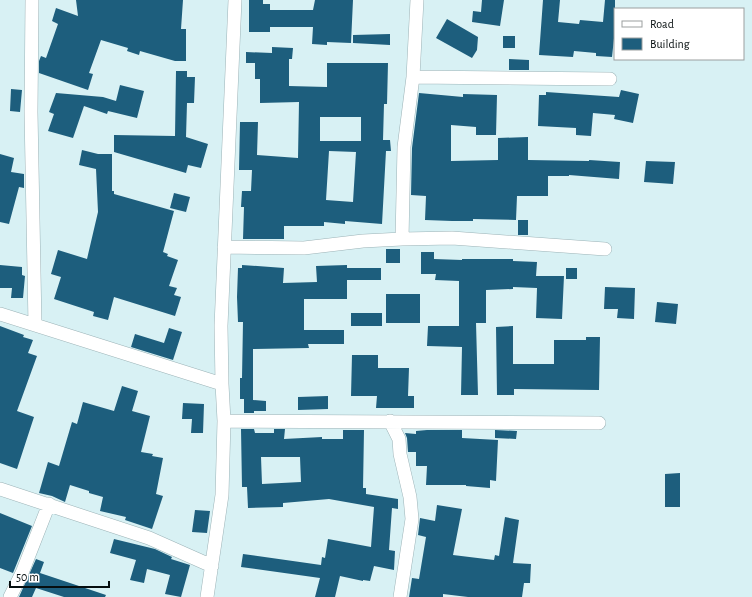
<svg xmlns="http://www.w3.org/2000/svg" width="752" height="597" viewBox="0 0 752 597" font-family="'Alegreya Sans',sans-serif">
<style>
.building{fill:#1d5e7d;fill-rule:evenodd}
.lines{fill:none;stroke-linecap:round;stroke-linejoin:round}
.minor-casing{stroke:#9cb3b7;stroke-width:14}
.minor{stroke:#fff;stroke-width:13}
</style>
<rect width="100%" height="100%" fill="#d8f1f4"/>
<!-- building -->
<path class="building" d="M76,0H183L181,29H186V61H175L140,51L139,55L127,51L128,48L101,40L89,73L93,74L88,90L39,73V61L41,56L46,58L58,24L52,21L56,8L78,16Z
M249,0H263V4H270V10H313L315,0H353L351,43L327,42V45L312,44L313,27H270V32H249Z
M482,0H504L500,26L472,22L473,11L481,12Z
M543,0H560L558,22L579,24L580,20L603,22L605,0H615V29L612,57L596,56V53L574,51L573,57L539,55Z
M447,19L478,37L477,50L472,58L436,38Z
M390,34V45L353,43V35Z
M503,36H515V48H503Z
M272,47L293,48L292,59H289V86L327,87V63H388L387,104H384L383,140H390L391,151H386L382,224L345,221V224L324,222V226H284V239H243L244,207H241L242,191H251L252,170H239L240,122H258L257,155L298,158L299,102L260,103V79H255V63H246V52L272,53ZM320,117H361V141H320ZM329,151L356,152L353,202L326,200Z
M509,59L529,60V70H509Z
M176,71H187V77H195L194,103H187L186,137L208,144L201,168L188,165L186,173L114,152V135L175,136Z
M120,85L144,91L137,118L108,111L107,114L84,106L73,138L48,131L54,114L49,112L56,93L103,97L116,101Z
M11,89L22,90L20,112L10,111Z
M621,90L639,94L633,123L614,119L615,115L593,113L591,136L576,135V128L538,126L539,95H546V92L619,97Z
M419,93L463,97V94L497,95L496,135H476V127L451,125V161L498,160V138L528,137V160L589,161V160L620,162L619,179L569,175V176H548V196H517L516,220L473,219V221H452L425,220L426,196L411,195L412,148Z
M82,150L98,154H112V191H114V194L174,211L163,252L168,254L167,256L178,260L169,286L177,288L174,295L181,297L175,316L114,297L108,320L93,316L94,312L54,299L61,277L51,274L58,250L87,259L98,212L96,169L79,165Z
M0,154L14,158L11,172L24,174V188L19,187L9,224L0,222Z
M646,161L675,162L673,184L644,182Z
M174,193L190,197L186,212L170,208Z
M518,220H528V235H518Z
M386,249H400V263H386Z
M421,252H434V259L462,260V259H513V261L537,262L536,276H564L562,319L536,318L537,288L513,287V289L486,290V323H476L478,395H461L462,347L427,346L428,326H459V281L435,280L436,274H421Z
M0,265L22,267V275L25,276L23,298H11L12,288H0Z
M242,265L284,268L283,283L317,282L316,266L347,265V268H381V280H347V299H304V330H344V344H308L309,348L253,349V400L266,401V411H254V413H244V399H240V378H242L243,322H238L237,297L238,268H242Z
M566,268H577V279H566Z
M605,287L635,288L634,319L617,318L618,309H604Z
M386,294H420V323H386Z
M657,302L678,304L676,324L655,322Z
M351,313H382V326H351Z
M0,326L24,335L23,337L33,340L28,353L37,356L17,411L34,417L17,469L0,463Z
M513,326V364H554V340H586V337H600L599,390L514,389V395H497L496,327Z
M169,328L182,332L173,360L131,347L135,334L164,343Z
M352,355H378V368H409L408,396H414V408H376L377,396H351Z
M122,386L138,391L132,411L150,416L141,452L153,454L152,456L163,458L156,494L163,496L152,529L125,520L126,517L100,511L103,497L89,493V491L70,485L65,502L52,496L39,493L48,462L59,466L72,422L77,424L83,402L114,411Z
M328,396V409L298,410V397Z
M183,403L204,404L203,433H191L192,419H182Z
M241,429H254L255,433H274V429H285L284,439L322,437V439H343V430H364L363,488H366V494L398,499V509L392,508L389,550L395,551L394,570L374,566L370,581L363,580V581L340,576L335,597H315L320,578L241,567L243,554L321,565L322,557L325,558L328,539L371,547L374,507L329,499L283,503V507L248,508L247,487H242ZM261,457H300L301,482L262,484Z
M427,430H462V438L498,440L496,481L490,480V488L466,486V485H426L427,466H416V452H408L407,438L405,433L416,434V431Z
M495,430L517,431L516,439L495,438Z
M680,473V507H665V474Z
M437,505L462,509L453,555L494,560L495,555L499,556L505,517L519,520L513,563L531,564L530,583H524L522,597H468L443,594V597H409L412,578L419,579L426,537L418,535L420,518L435,521Z
M195,510L210,511L207,533L192,532Z
M0,513L32,526L13,573L0,568Z
M114,539L155,549L172,557L171,559L190,565L181,597L165,594L170,575L147,569L144,583L130,580L136,560L110,553Z
M36,559L44,562L40,573L106,595L105,597H64L36,588L32,597H19Z"/>
<g class="lines">
<defs>
<path id="minor" d="M32,0L31,112L35,325
M413,77L610,79
M402,239L404,147L413,77L417,0
M224,247L304,248L363,241L402,239L452,238L605,249
M0,314L222,384
M224,421L599,423
M390,421L399,439L400,454L410,497L412,519L400,597
M0,489L149,538L212,566
M10,597L22,573L49,504
M207,597L222,495L224,421L222,384L221,326L235,0"/>
</defs>
<!-- minor casing -->
<use href="#minor" class="minor-casing"/>
<!-- minor -->
<use href="#minor" class="minor"/>
</g>
<!-- legend -->
<rect x="614" y="8" width="130" height="52" fill="#ffffff" stroke="#9b9f9f"/>
<rect x="622" y="21" width="20" height="6" fill="#ffffff" stroke="#9b9f9f"/>
<text x="650" y="28" font-size="12" fill="#060e0f">Road</text>
<rect x="622" y="38" width="20" height="12" fill="#1d5e7d" stroke="#9b9f9f"/>
<text x="650" y="48" font-size="12" fill="#060e0f">Building</text>
<!-- scale -->
<path d="M10 581v6h99v-6" fill="none" stroke="#060e0f" stroke-width="2"/>
<text x="16" y="581" font-size="12" fill="#060e0f" stroke="#ffffff" stroke-width="3" paint-order="stroke">50 m</text>
</svg>
